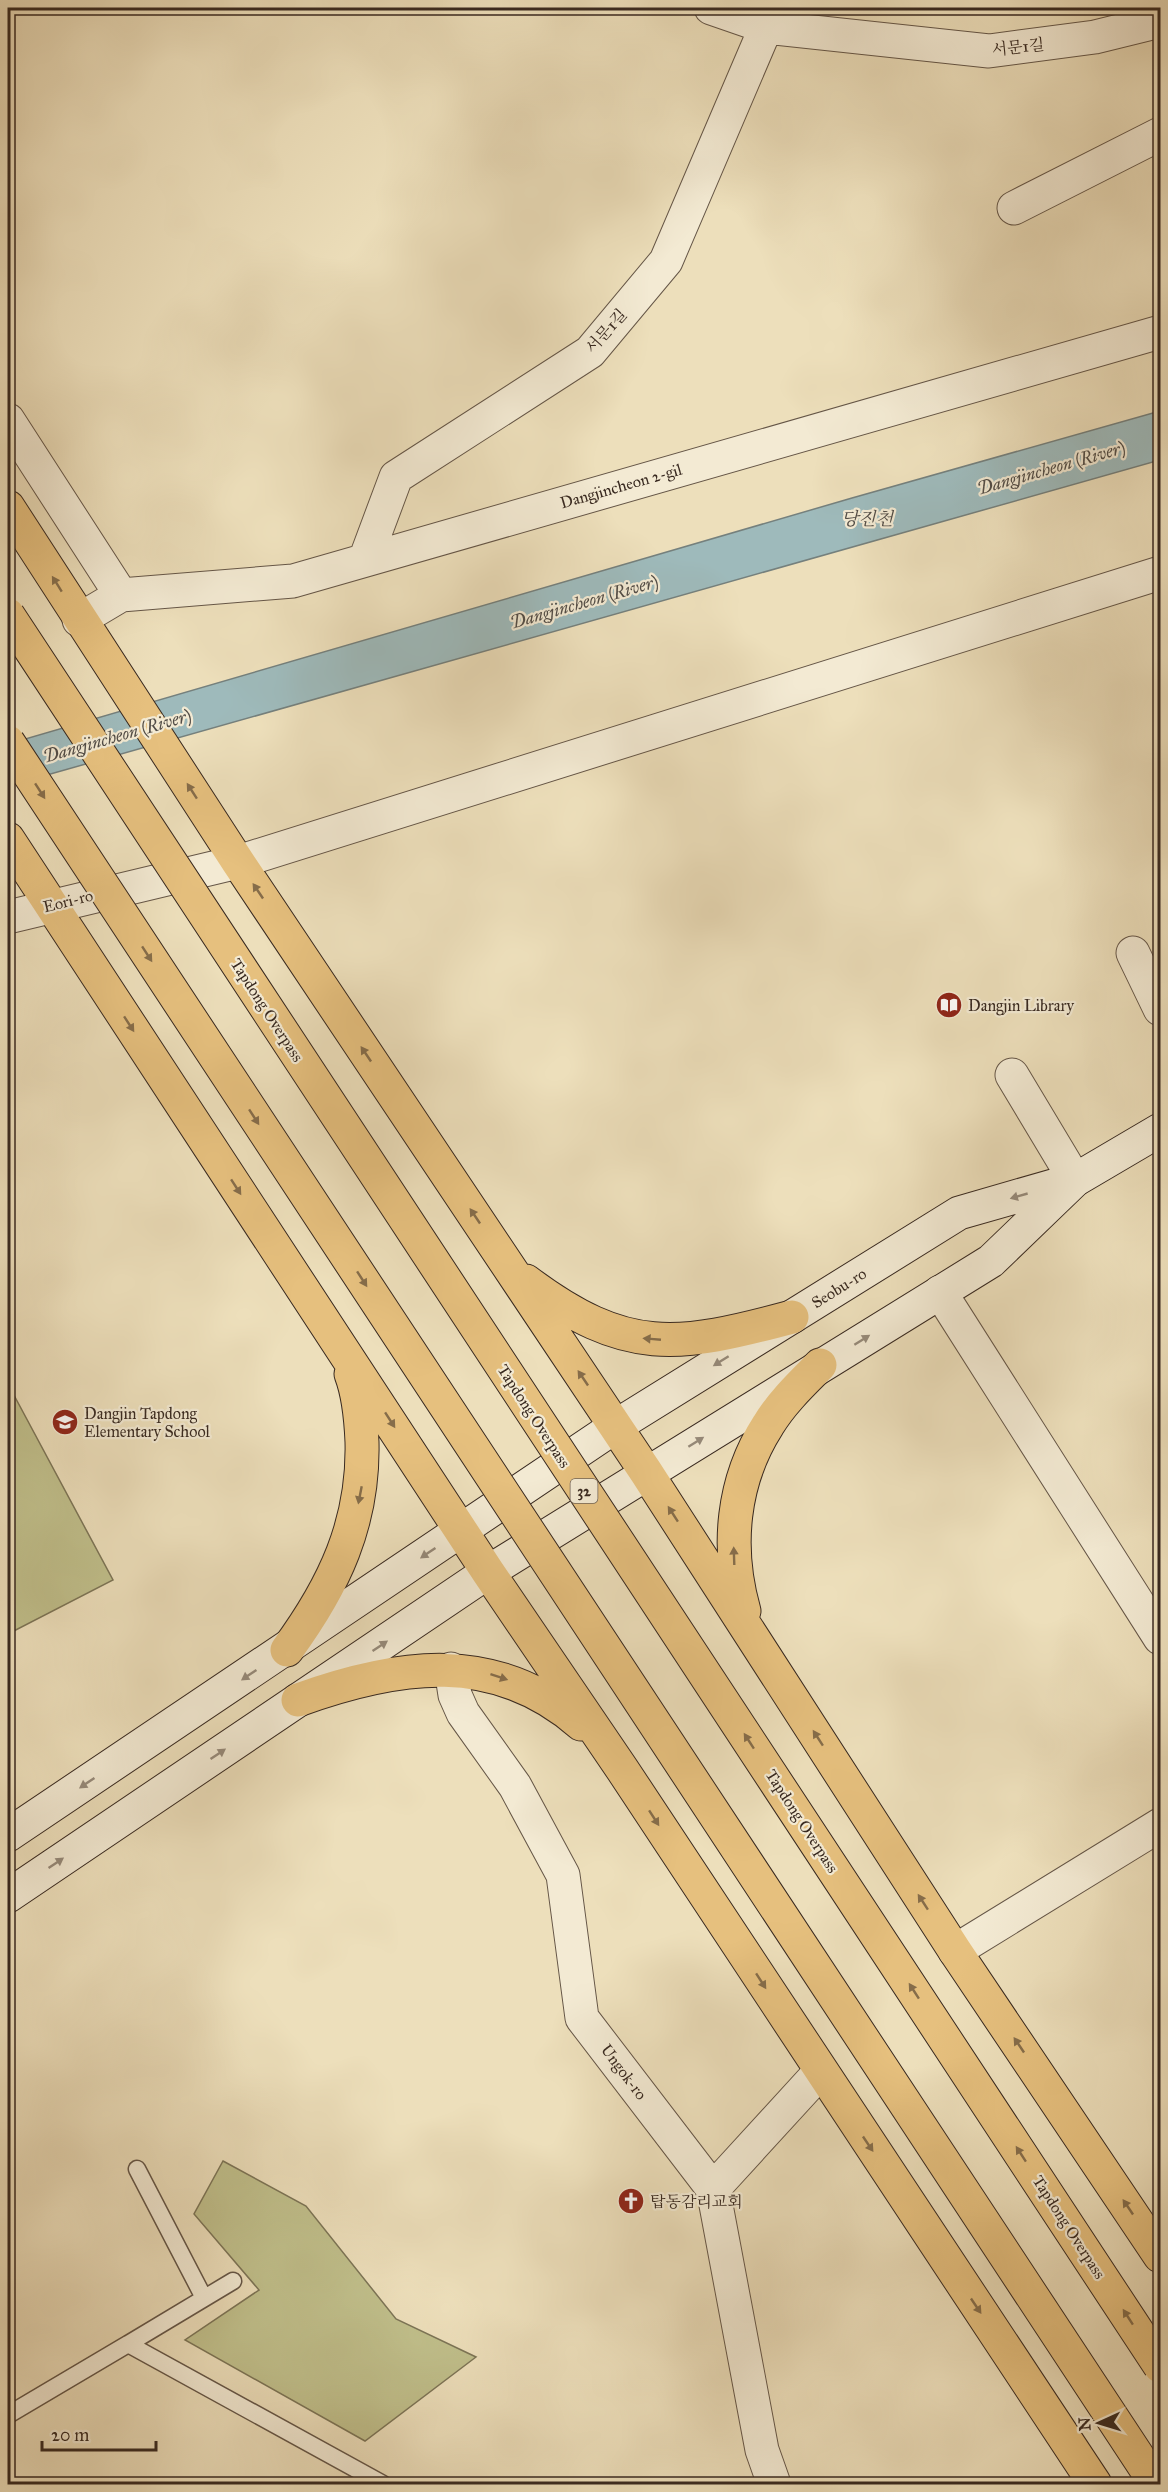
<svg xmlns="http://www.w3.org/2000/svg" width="1168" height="2492" viewBox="0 0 1168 2492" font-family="'IM FELL Great Primer','Noto Serif KR',serif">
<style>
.green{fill:#c0bf8b;stroke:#7c7456;stroke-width:1.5}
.water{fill:#9ebabb;stroke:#75807d;stroke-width:1.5}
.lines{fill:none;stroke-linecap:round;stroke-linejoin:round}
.service-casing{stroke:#655647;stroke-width:19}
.minor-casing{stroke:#655647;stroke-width:35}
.secondary-casing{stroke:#382920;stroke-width:35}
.trunk-casing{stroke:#382920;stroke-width:35}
.service{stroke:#f3ead3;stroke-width:16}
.minor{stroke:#f3ead3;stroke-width:33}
.secondary{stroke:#f3ead3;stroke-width:33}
.trunk{stroke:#e6c07e;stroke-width:33}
.trunk-bridge-casing{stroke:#382920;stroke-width:35;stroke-linecap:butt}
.trunk-bridge{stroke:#e6c07e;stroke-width:33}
.oneway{fill:#866d4a}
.oneway2{fill:#968a7a}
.labels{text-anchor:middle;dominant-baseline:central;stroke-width:4.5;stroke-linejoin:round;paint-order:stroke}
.shield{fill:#f3ead3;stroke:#706356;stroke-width:1.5}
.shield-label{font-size:15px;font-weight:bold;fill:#382920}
.street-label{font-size:16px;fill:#382920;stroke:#f3ead3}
.poi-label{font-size:16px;fill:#382920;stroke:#f3ead3;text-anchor:start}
.water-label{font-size:18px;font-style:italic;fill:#524d47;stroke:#f3ead3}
</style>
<rect width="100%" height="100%" fill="#eddfbb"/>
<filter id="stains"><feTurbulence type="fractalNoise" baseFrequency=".00333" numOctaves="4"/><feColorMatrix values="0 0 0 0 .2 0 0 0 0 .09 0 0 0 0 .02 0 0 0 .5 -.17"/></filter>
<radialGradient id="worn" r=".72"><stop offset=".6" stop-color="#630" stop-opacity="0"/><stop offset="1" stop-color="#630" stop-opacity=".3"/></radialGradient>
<!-- green -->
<path class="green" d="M8,1384L113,1580L8,1634Z
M223,2161L306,2206L396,2319L476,2357L365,2441L185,2340L259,2290L194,2214Z"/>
<!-- water -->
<path class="water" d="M1160,411V460L8,786V744L852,498Z"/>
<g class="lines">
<defs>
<path id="service" d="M137,2169L204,2298
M128,2344L233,2281
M8,2415L128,2344L383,2484"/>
<path id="minor" d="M711,8L766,27L989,51L1095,37L1160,21
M1014,208L1160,134
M8,420L121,595
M365,560L396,477L590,352L666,261L766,27
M79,620L121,595L293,581L1160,332
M8,917L238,862L1160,573
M1133,953L1160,1009
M1012,1075L1075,1180
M940,1292L1160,1638
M451,1669L455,1695L463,1713L515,1786L563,1875L582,2018L713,2189L762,2450L774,2484
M955,1951L1160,1825
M713,2189L820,2072"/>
<path id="secondary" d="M8,1835L616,1426L959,1213L1070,1181
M8,1896L488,1572L991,1261L1075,1180L1160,1130"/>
<path id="trunk" d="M8,507L238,862L646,1472L955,1951L1160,2256
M8,839L488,1572L622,1769L1095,2484
M526,1281C626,1356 677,1348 792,1317
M744,1611C726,1548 732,1481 768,1425C782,1402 801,1384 820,1365
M287,1650C334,1586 364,1523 362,1442C361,1419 359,1395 351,1374
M298,1700C398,1664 495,1649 581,1724"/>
</defs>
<!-- service casing -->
<use href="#service" class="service-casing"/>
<!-- minor casing -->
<use href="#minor" class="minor-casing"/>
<!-- secondary casing -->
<use href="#secondary" class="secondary-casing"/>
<!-- trunk casing -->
<use href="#trunk" class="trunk-casing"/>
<!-- service -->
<use href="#service" class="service"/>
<!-- minor -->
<use href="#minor" class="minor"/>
<!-- secondary -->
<use href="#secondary" class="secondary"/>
<!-- trunk -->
<use href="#trunk" class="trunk"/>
<defs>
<path id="trunk-bridge" d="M8,615L1160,2366
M8,742L1156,2484"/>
</defs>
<!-- trunk-bridge casing -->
<use href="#trunk-bridge" class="trunk-bridge-casing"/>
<!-- trunk-bridge -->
<use href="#trunk-bridge" class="trunk-bridge"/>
</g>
<!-- one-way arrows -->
<defs><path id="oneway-solid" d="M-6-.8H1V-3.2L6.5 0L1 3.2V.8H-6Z" transform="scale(1.5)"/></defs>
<g class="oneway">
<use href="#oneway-solid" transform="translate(57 584) rotate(-122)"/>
<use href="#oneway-solid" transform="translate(40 791) rotate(57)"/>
<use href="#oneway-solid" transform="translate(192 791) rotate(-123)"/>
<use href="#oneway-solid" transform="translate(258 891) rotate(-124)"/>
<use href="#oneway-solid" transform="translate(147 954) rotate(57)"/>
<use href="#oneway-solid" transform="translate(129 1024) rotate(57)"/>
<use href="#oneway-solid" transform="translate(366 1054) rotate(-124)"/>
<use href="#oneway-solid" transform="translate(254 1117) rotate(57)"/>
<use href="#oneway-solid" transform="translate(236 1187) rotate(57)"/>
<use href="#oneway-solid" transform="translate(475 1216) rotate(-124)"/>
<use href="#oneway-solid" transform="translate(362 1279) rotate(57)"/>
<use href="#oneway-solid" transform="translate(652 1339) rotate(-175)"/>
<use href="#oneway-solid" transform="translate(583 1378) rotate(-124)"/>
<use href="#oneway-solid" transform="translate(390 1420) rotate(57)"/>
<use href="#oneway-solid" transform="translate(360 1495) rotate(101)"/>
<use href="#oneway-solid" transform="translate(673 1514) rotate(-123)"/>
<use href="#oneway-solid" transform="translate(734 1556) rotate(-92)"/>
<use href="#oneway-solid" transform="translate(499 1677) rotate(18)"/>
<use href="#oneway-solid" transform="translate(818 1738) rotate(-123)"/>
<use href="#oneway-solid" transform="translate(749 1741) rotate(-123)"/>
<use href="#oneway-solid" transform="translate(654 1818) rotate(57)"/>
<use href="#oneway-solid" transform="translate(923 1902) rotate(-123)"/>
<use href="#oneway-solid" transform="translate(761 1981) rotate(57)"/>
<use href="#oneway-solid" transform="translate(914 1991) rotate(-123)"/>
<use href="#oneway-solid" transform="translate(1019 2045) rotate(-124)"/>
<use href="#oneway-solid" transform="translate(868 2144) rotate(56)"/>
<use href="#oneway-solid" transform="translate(1021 2154) rotate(-123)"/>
<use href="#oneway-solid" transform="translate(1128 2207) rotate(-124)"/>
<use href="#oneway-solid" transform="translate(976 2306) rotate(56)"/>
<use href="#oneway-solid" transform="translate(1128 2317) rotate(-123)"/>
</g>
<g class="oneway2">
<use href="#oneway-solid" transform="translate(1019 1196) rotate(164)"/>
<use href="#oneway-solid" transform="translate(862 1340) rotate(-32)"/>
<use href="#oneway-solid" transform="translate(721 1361) rotate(148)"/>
<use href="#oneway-solid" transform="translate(696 1442) rotate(-32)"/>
<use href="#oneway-solid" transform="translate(428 1553) rotate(146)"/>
<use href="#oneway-solid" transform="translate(380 1646) rotate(-34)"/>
<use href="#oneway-solid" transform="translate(249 1675) rotate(146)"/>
<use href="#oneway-solid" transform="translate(218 1754) rotate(-34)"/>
<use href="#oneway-solid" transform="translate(87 1783) rotate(146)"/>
<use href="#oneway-solid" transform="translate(56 1863) rotate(-34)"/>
</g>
<!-- icons -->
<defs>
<symbol id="library-disc" viewBox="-11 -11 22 22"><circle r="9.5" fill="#8f2418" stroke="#f3ead3"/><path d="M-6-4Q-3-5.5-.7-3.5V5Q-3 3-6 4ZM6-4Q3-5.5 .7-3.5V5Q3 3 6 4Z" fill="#fff"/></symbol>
<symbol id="school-disc" viewBox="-11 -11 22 22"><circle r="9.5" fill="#8f2418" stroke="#f3ead3"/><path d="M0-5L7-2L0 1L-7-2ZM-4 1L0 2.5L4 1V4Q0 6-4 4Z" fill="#fff"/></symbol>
<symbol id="church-disc" viewBox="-11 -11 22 22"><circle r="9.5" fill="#8f2418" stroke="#f3ead3"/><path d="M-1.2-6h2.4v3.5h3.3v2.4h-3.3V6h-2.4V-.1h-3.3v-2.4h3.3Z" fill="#fff"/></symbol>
</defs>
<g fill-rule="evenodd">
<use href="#library-disc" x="934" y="990" width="30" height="30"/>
<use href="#school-disc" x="50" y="1407" width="30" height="30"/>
<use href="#church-disc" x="616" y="2186" width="30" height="30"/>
</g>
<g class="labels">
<!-- shield labels -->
<rect class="shield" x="570.5" y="1479" width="27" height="24" rx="4.5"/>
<g class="shield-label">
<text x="584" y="1491">32</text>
</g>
<!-- street labels -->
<g class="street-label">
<text transform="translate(1018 47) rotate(-6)">서문1길</text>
<text transform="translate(606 331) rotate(-48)">서문1길</text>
<text transform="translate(621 486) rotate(-16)">Dangjincheon 2-gil</text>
<text transform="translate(68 901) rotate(-14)">Eori-ro</text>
<text transform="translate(267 1010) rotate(57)">Tapdong Overpass</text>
<text transform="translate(839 1288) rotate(-32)">Seobu-ro</text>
<text transform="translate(534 1416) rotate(57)">Tapdong Overpass</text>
<text transform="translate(802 1821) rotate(57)">Tapdong Overpass</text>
<text transform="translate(624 2072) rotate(53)">Ungok-ro</text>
<text transform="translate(1069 2227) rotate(57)">Tapdong Overpass</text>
</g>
<!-- poi labels -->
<g class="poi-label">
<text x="968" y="1005">Dangjin Library</text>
<text x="84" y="1413">Dangjin Tapdong<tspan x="84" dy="18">Elementary School</tspan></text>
<text x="650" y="2201">탑동감리교회</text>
</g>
<!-- water labels -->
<g class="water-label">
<text transform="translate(1051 468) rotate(-16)">Dangjincheon (River)</text>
<text x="867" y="519">당진천</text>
<text transform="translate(584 602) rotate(-16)">Dangjincheon (River)</text>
<text transform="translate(117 736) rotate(-16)">Dangjincheon (River)</text>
</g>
</g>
<!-- margin -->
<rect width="1168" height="2492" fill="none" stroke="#eddfbb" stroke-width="30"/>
<rect x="9" y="9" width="1150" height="2474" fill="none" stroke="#382920" stroke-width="3"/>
<rect x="15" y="15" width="1138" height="2462" fill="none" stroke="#382920" stroke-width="1.5"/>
<!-- north arrow -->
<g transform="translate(1099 2423) rotate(266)" stroke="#f3ead3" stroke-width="4.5" paint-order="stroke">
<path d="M0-4.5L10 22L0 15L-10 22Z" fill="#382920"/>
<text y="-9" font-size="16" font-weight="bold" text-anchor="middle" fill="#382920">N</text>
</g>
<!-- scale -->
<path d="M42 2441v9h114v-9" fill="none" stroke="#382920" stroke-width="3"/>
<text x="51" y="2441" font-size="18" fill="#382920" stroke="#f3ead3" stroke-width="4.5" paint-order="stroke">20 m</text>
<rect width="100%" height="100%" filter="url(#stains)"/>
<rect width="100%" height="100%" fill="url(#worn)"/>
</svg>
